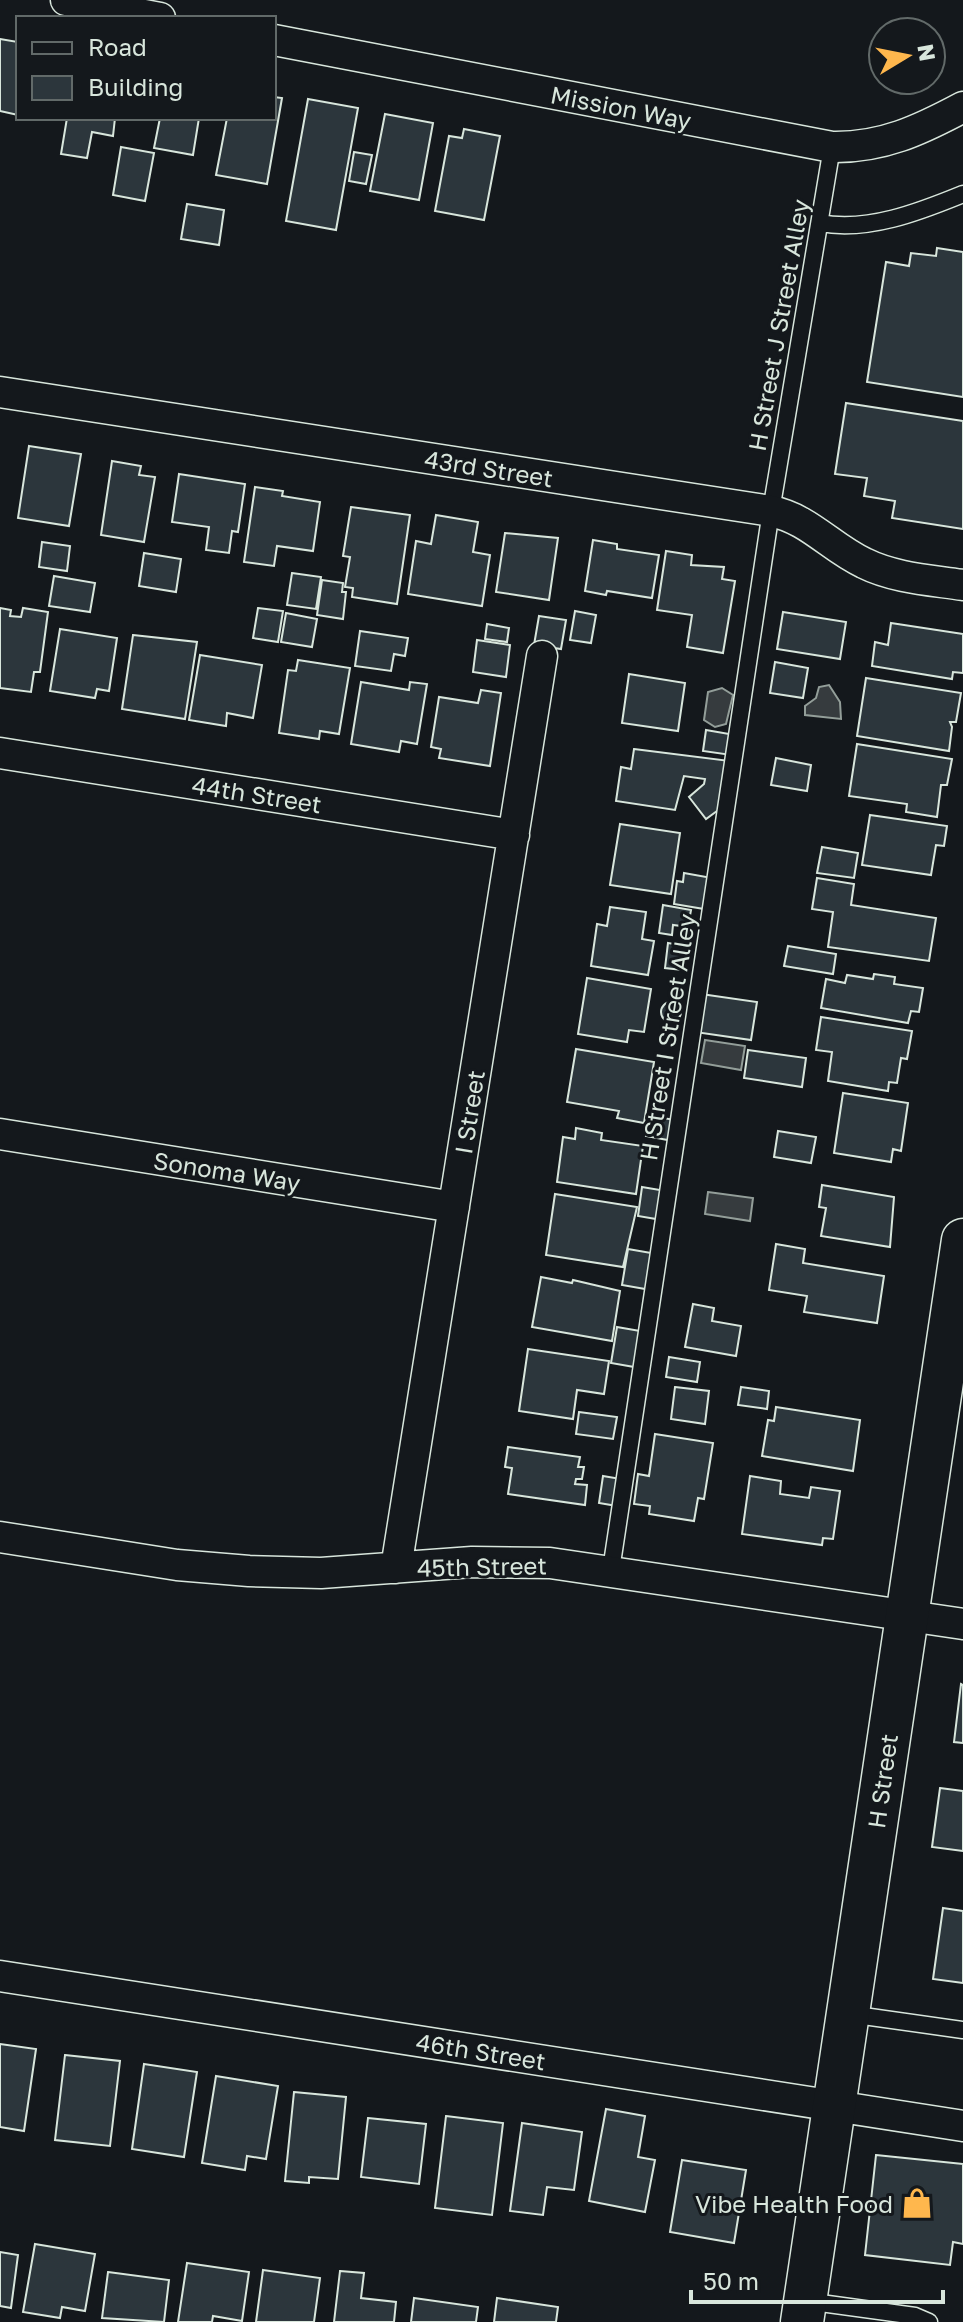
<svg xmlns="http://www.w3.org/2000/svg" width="963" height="2322" viewBox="0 0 963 2322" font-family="'Golos Text',sans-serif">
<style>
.water{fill:#363b3e;stroke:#939e99;stroke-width:2}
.building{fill:#2c363c;stroke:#d8e6dc;stroke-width:2}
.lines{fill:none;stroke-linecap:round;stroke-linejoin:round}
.service-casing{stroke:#d8e6dc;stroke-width:19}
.minor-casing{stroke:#d8e6dc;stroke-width:33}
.secondary-casing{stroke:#d8e6dc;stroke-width:45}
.service{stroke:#14181c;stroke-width:16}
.minor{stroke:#14181c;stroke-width:30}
.secondary{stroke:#14181c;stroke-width:42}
.labels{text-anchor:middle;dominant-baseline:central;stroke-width:6;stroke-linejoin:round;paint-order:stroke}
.street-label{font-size:24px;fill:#d8e6dc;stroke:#14181c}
.poi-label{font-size:24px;fill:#d8e6dc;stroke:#14181c;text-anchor:end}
</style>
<rect width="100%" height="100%" fill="#14181c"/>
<!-- water -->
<path class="water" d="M829,685L840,702L841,719L805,715V706L816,698L819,687Z
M722,688L733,695L726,724L715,727L704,720L708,692Z
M705,1040L745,1046L741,1070L701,1063Z
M708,1192L753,1198L750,1221L705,1214Z"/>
<!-- building -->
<path class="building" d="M0,39L18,42V115L0,111Z
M274,97L282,98L267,184L216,175L227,118H274Z
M308,99L358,108L336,230L286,221Z
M385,114L433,123L419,200L370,191Z
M67,118H115L113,136L92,132L87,158L61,154Z
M160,118H199L193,155L154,148Z
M464,129L500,136L484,220L435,211L449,136L462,138Z
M121,147L154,153L145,201L113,195Z
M354,152L372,155L366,184L349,181Z
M187,204L224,210L219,245L181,239Z
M937,248L963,252V397L867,382L886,262L909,266L911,253L936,256Z
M846,403L963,421V529L892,518L895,501L864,496L867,478L835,474Z
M29,446L81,454L69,526L18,518Z
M112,461L141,466L139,475L155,477L144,542L101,535Z
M179,474L245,484L238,532L232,531L229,553L206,550L209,527L172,522Z
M255,487L283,491L282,496L320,502L313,551L277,546L274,566L244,562Z
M351,507L410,515L397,604L352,597L353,588L345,587L350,557L343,556Z
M436,515L478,522L473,552L490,555L482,606L408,594L416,541L431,544Z
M505,533L558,538L549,600L496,592Z
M593,540L617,544V549L659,555L652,598L607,591L606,595L585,591Z
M42,542L70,546L67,571L39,567Z
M666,551L692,555L691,565L724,567L722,579L735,581L723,653L687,647L692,615L657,610Z
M144,553L181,559L176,592L139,586Z
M292,573L321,577L316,609L287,605Z
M54,576L95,583L90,612L49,606Z
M322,580L343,583L342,592H346L343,619L317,615Z
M0,608L11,610L10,616L21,617L23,608L48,612L40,672H34L31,692L0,688Z
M258,608L283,611L278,642L253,638Z
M575,611L596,615L591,643L570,640Z
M783,612L846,622L840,659L777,649Z
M286,613L317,619L312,647L281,642Z
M539,616L566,620L561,649L534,645Z
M891,623L963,634V673L953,672L952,679L872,666L875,642L888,645Z
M487,624L509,628L507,642L485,639Z
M60,629L117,638L109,691L97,689L95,698L50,691Z
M360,631L408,638L405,656L394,654L391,671L355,666Z
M133,635L197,642L185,719L122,709Z
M477,640L510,645L506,677L473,672Z
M200,655L262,665L253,718L227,713L226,726L189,720Z
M298,660L350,668L339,734L320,731L319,739L279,733L288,670L296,671Z
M775,662L808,668L803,698L770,693Z
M629,674L685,683L678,731L622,723Z
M866,678L961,693L956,722H950L952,727L949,751L857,736Z
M361,682L409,690L410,682L427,684L417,744L401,741L399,752L351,744Z
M481,690L501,693L490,766L439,758L441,749L431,747L439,697L478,703Z
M706,730L735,735L731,755L703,751Z
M857,744L952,759L947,785H941L937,817L906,812L907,804L849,796Z
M634,749L738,762L731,813L717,811L706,819L689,797L704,784L705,779L684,776L675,810L616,801L621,767L631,769Z
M776,758L811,765L807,791L771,785Z
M870,815L947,826L944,846L936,845L931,875L862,865Z
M620,824L680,833L671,894L610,885Z
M822,847L858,853L854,878L817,873Z
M684,873L712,878L710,910L674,904L677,881L683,882Z
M817,878L854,884L851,905L936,918L929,961L828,947L833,912L812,909Z
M663,905L691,910L688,927L673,925L672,935L659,933Z
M610,907L646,912L642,939L654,941L648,975L591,966L597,924L607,926Z
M668,943L686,946L682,970L665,968Z
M788,946L836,954L833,974L784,966Z
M874,974L895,977L894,984L923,988L919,1012L911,1011L908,1023L821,1008L826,979L845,983L847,975L873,979Z
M587,978L651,989L644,1032L629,1030L627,1042L578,1034Z
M701,994L757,1002L751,1040L695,1032Z
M661 1012a10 10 0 1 1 20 0a10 10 0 1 1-20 0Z
M821,1017L912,1031L907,1059L901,1058L897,1083L889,1082L888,1091L828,1081L832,1052L816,1050Z
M576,1049L654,1062L644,1123L617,1118L619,1111L567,1102Z
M748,1050L806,1058L802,1087L744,1078Z
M843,1093L908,1103L901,1151L893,1149L891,1162L834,1153Z
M649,1116L676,1120L673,1141L646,1136Z
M576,1128L602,1133L601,1140L643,1146L636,1194L557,1182L563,1137L575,1139Z
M778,1131L816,1137L811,1163L774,1157Z
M822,1185L894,1197L890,1247L821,1236L826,1208L819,1207Z
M642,1187L666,1191L662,1220L638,1216Z
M555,1194L637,1207L623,1267L546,1255Z
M776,1244L805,1249L803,1263L884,1276L877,1323L804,1312L807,1296L769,1290Z
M628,1249L657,1254L651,1290L622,1285Z
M541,1277L572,1283L573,1280L620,1291L612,1341L532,1327Z
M693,1304L714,1308L712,1321L741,1326L736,1356L685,1347Z
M617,1327L646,1332L640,1368L611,1363Z
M528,1349L609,1361L604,1394L577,1390L573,1419L519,1411Z
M669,1357L700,1362L697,1382L666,1377Z
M675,1387L709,1391L705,1424L671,1419Z
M741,1387L769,1391L767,1409L738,1405Z
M776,1407L860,1420L853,1471L762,1456L768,1420L774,1421Z
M579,1412L617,1417L613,1439L576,1434Z
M655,1434L713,1443L704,1499L698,1498L694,1521L649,1514L650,1506L634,1504L638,1474L649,1476Z
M508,1447L580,1457L578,1467H584L582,1479H576L575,1484L587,1485L585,1505L508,1494L512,1468L505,1467Z
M603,1476L621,1479L617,1506L599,1503Z
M750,1476L781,1481L780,1494L809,1498L811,1487L840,1491L833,1539L823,1538L822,1545L742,1534Z
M961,1684L963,1685V1743L954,1742Z
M940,1788L963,1791V1851L932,1847Z
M943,1908L963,1911V1983L933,1979Z
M0,2044L36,2049L24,2131L0,2127Z
M65,2055L120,2061L110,2146L55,2140Z
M144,2064L197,2072L184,2157L132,2149Z
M216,2076L278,2086L266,2159L247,2156L245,2170L202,2163Z
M294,2092L346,2097L338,2179L309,2177V2183L285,2181Z
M606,2109L645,2116L638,2157L655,2160L645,2212L589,2201Z
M446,2116L503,2123L492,2215L435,2208Z
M368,2118L426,2124L419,2184L361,2177Z
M522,2123L582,2132L574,2190L547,2187L543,2215L510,2211Z
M876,2155L963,2164V2244L953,2242L950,2265L865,2255Z
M682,2160L746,2170L734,2243L670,2232Z
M35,2244L95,2254L85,2311L62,2307L60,2318L23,2312Z
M0,2252L18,2255L11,2308L0,2306Z
M187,2263L249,2272L242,2321L213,2316L212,2322H178Z
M263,2270L320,2278L314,2322H256Z
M340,2271L364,2273L361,2298L396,2302L394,2322H334Z
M108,2272L169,2280L164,2322L102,2318Z
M414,2298L478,2307L476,2322H411Z
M497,2298L558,2307L556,2322H494Z"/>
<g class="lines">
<defs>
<path id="service" d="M820,223C868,232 919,212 963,194
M611,1570L771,511L832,147
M849,2014L963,2030
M806,2301L915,2316L929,2322"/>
<path id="minor" d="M66,0L160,18
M274,40L832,147C882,148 920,130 963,107
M0,392L771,511C809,519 830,547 864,563C894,578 930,580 963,585
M0,753L514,835
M0,1134L454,1207
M0,1537L177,1565L249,1571L321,1573L472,1562L550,1563L963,1624
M396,1568L542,656
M0,1976L963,2126"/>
<path id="secondary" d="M802,2322L963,1240"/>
</defs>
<!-- service casing -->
<use href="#service" class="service-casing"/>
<!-- minor casing -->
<use href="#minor" class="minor-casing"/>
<!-- secondary casing -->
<use href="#secondary" class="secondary-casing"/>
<!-- service -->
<use href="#service" class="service"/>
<!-- minor -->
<use href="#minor" class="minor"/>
<!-- secondary -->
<use href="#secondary" class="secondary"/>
</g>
<!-- icons -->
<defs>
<symbol id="shop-bare" viewBox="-9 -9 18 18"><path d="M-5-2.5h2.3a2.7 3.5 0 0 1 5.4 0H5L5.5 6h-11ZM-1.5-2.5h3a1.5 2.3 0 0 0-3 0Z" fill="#ffb74d" stroke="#14181c" stroke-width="2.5" paint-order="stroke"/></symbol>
</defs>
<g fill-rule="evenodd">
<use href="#shop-bare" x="895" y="2181" width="44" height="44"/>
</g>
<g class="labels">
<!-- street labels -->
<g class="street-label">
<text transform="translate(621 107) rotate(11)">Mission Way</text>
<text transform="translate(778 325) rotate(-80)">H Street J Street Alley</text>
<text transform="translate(489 468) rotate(9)">43rd Street</text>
<text transform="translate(257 794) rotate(9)">44th Street</text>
<text transform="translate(667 1037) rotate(-81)">H Street I Street Alley</text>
<text transform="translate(469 1112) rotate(-81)">I Street</text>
<text transform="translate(227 1171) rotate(9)">Sonoma Way</text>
<text transform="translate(482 1566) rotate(-1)">45th Street</text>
<text transform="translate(882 1781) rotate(-82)">H Street</text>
<text transform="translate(481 2051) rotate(9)">46th Street</text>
</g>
<!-- poi labels -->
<g class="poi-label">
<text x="893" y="2203">Vibe Health Food</text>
</g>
</g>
<!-- legend -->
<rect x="16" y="16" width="260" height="104" fill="#14181c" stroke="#626a69" stroke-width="2"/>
<rect x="32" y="42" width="40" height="12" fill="#14181c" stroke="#626a69" stroke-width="2"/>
<text x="88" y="56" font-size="24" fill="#d8e6dc">Road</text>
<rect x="32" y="76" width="40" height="24" fill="#2c363c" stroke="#626a69" stroke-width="2"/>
<text x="88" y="96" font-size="24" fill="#d8e6dc">Building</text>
<!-- north arrow -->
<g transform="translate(907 56) rotate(80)"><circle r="38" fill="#14181c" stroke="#626a69" stroke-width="2"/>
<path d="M0-6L14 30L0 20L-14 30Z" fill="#ffb74d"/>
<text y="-12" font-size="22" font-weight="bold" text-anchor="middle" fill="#d8e6dc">N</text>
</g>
<!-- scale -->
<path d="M691 2290v12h252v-12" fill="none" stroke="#d8e6dc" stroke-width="4"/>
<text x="703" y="2290" font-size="24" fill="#d8e6dc" stroke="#14181c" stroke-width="6" paint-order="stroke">50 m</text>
</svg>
